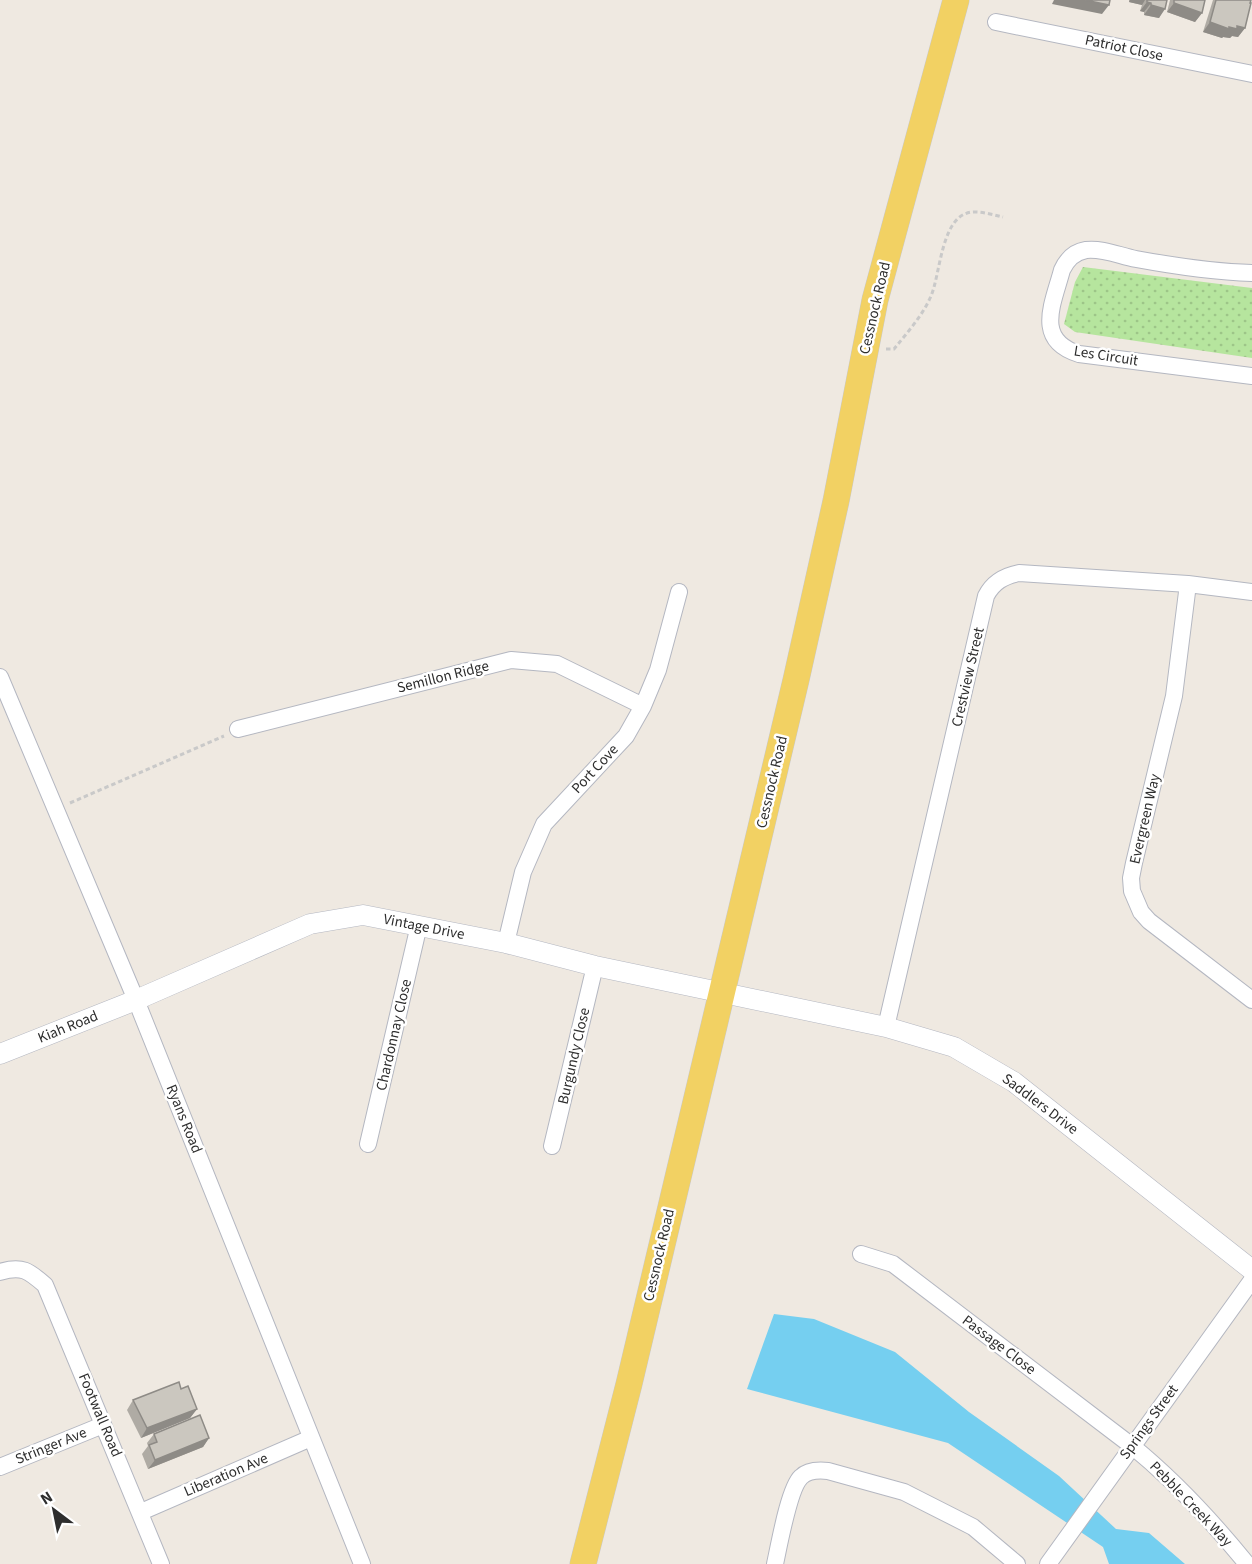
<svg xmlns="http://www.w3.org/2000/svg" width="1252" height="1564" viewBox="0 0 1252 1564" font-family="'Source Sans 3',sans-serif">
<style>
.green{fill:url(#green-dots)}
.water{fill:#75cff0}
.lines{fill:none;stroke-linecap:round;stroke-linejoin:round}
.minor-casing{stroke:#b4b7c1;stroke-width:18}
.tertiary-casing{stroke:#b4b7c1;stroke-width:21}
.primary-casing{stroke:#c9c9c9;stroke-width:27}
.path{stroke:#c9c9c9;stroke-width:3;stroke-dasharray:4.5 3;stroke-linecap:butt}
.minor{stroke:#fff;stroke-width:16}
.tertiary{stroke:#fff;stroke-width:20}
.primary{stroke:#f2d163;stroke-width:26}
.wall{fill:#afaba4}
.shaded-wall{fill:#8e8b86}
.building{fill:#cbc7bf;stroke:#8e8b86;stroke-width:1.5}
.labels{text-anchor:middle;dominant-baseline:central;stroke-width:5;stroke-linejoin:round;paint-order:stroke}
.street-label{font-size:15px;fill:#2e2e2e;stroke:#fff}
</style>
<defs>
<pattern id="green-dots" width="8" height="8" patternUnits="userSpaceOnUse" patternTransform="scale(1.5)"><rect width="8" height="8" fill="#b6e59e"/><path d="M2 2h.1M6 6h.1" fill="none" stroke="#9dc588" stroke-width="1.8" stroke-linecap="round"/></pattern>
</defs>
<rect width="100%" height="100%" fill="#efe9e1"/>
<!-- green -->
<path class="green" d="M1083,267L1252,288V358L1075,332L1064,324L1075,282Z"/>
<!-- water -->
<path class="water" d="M774,1314L814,1319L895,1352L969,1412L1059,1476L1116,1529L1149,1533L1185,1564H1109L1103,1547L948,1443L747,1389Z"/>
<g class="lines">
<defs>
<path id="minor" d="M996,22L1252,74
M1252,273C1214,272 1174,266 1136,259C1120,256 1103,248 1086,250C1074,252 1067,259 1062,270C1053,304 1034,340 1079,354L1252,376
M1188,584L1174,696L1134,863L1131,878L1132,891L1141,912L1149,921L1252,1000
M0,677L136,1000L362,1564
M238,729L511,660L557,664L643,706
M506,943L523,872L544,824L626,736L643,706L658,670L679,592
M886,1027L986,596C993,582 1004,576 1019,573L1188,584L1252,592
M368,1144L419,925
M552,1146L595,966
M861,1254L893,1264L1132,1446C1175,1481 1212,1521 1247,1564
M0,1272C22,1265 29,1271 45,1285L161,1564
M0,1467L103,1425
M141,1512L311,1438
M775,1564C779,1546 789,1488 801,1477C808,1470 819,1470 828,1471L904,1492L973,1527L1017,1564
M1048,1564L1252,1280"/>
<path id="tertiary" d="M0,1054L136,1000L310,924L363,915L506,943L595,966L886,1027L954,1047L1014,1082L1252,1270"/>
<path id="primary" d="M583,1564L629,1384L796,680L836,501L875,300L956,0"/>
</defs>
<!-- minor casing -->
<use href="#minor" class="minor-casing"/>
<!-- tertiary casing -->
<use href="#tertiary" class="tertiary-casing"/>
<!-- primary casing -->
<use href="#primary" class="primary-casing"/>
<!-- path -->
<path class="path" d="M886,349H894C907,333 923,315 931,296C941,273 941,211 975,212C984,212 994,215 1003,217
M70,803L224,736"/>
<!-- minor -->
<use href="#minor" class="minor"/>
<!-- tertiary -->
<use href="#tertiary" class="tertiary"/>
<!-- primary -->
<use href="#primary" class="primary"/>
</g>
<!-- wall -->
<path class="wall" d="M1129,0H1167L1159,18L1144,15V12L1140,11L1142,5L1129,2Z
M1170,0H1205L1202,13L1195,22L1167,12Z
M1213,0H1251L1245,28L1238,37L1232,36L1230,38L1223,37L1222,38L1203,32Z
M181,1389L197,1409L190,1418L141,1438L127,1410L133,1400Z
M154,1434L209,1438L203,1447L148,1469L142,1454L148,1446L147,1443Z"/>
<!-- shaded-wall -->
<path class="shaded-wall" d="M1054,0H1085L1109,5L1102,14L1052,4Z
M1130,0H1145L1142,5L1129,2Z
M1147,2L1151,3L1144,12L1140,11Z
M1174,3L1202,13L1195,22L1167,12Z
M1151,5L1165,9L1159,18L1144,15Z
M1210,22L1229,27L1237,26L1245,28L1238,37L1232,36L1230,38L1223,37L1222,38L1203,32Z
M197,1409L190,1418L141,1438L147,1428Z
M209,1438L203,1447L148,1469L155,1460Z"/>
<!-- building -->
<path class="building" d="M1085,0H1110L1109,5Z
M1147,0H1167L1165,9L1151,5V3L1147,2Z
M1174,0H1205L1202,13L1174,3Z
M1216,0H1251L1250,3H1251L1245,28L1237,26V29L1229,27V29L1210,22Z
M179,1382L181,1389L188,1386L197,1409L147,1428L133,1400Z
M200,1415L209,1438L155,1460L149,1445L157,1442L154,1434Z"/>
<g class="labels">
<!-- street labels -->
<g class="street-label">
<text transform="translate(1124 48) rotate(12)">Patriot Close</text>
<text transform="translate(875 308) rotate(-77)">Cessnock Road</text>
<text transform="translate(1106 356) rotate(9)">Les Circuit</text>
<text transform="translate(443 677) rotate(-14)">Semillon Ridge</text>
<text transform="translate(968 677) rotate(-77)">Crestview Street</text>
<text transform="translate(595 769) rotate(-47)">Port Cove</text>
<text transform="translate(772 782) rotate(-77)">Cessnock Road</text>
<text transform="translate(1145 819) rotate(-77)">Evergreen Way</text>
<text transform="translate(424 927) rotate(11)">Vintage Drive</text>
<text transform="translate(68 1027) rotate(-22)">Kiah Road</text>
<text transform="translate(394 1035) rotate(-77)">Chardonnay Close</text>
<text transform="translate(574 1056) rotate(-77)">Burgundy Close</text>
<text transform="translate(1040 1104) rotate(37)">Saddlers Drive</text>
<text transform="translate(184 1119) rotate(68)">Ryans Road</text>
<text transform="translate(659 1255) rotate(-77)">Cessnock Road</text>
<text transform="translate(999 1345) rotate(37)">Passage Close</text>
<text transform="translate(100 1415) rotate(67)">Footwall Road</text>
<text transform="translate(1149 1422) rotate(-54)">Springs Street</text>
<text transform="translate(51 1446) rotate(-22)">Stringer Ave</text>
<text transform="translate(226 1475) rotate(-23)">Liberation Ave</text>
<text transform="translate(1191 1504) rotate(46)">Pebble Creek Way</text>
</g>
</g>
<!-- north arrow -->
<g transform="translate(54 1510) rotate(328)" stroke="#ffffff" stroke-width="4.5" paint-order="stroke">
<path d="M0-4.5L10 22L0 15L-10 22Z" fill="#2e2e2e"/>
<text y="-9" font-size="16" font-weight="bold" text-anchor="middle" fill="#2e2e2e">N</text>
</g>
</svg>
